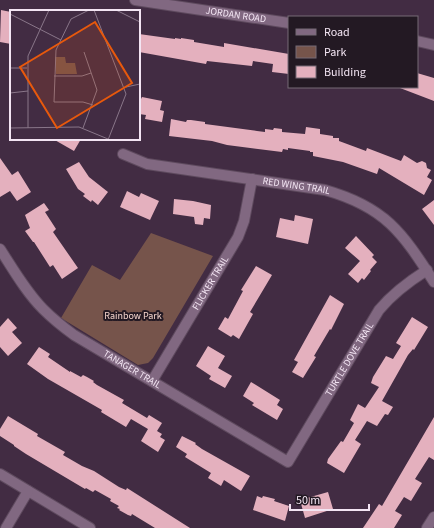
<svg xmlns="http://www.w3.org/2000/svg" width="434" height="528" viewBox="0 0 434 528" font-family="'Source Sans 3',sans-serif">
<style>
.park{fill:#76544b}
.building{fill:#e4b0be}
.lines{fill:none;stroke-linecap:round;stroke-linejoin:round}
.street-casing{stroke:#5e4a5e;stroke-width:12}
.street{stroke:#816881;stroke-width:10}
.labels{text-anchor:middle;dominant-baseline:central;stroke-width:4;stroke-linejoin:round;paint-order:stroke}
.street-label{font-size:10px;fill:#f3e5f3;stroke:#231923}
.park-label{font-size:10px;fill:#f6d6ce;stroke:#231923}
.inset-road{fill:none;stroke:#897689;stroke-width:1}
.view{fill:#e8590c;fill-opacity:0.15;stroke:#e8590c;stroke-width:2}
.inset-edge{fill:none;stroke:#f3e5f3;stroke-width:2}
</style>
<rect width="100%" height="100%" fill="#422c43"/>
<!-- park -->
<path class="park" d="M151,233L213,256L153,358L148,363L138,365L61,318L92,265L120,280Z"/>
<!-- building -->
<path class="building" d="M1,10L11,12V44L0,42Z
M139,34L175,39V38L181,39V38L194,40V42L224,47V43L289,54V74L272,72L273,64L253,61L252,66L207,61L206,64L139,52Z
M417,73L434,78V101L400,88L417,87Z
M142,97L162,101L160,110L164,111L162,122L145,119L146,115L139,114V98L141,99Z
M171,119L186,122L187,120H191L205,122V124L257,131L265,132V129L273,130L274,128L282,129V132L305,134L306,127L320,129V134L333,136V138H339V141L366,151L367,148L401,161L404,155L417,163L422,161L426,163L427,168L431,170L427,177L432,180L424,195L379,168L377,174L343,162L313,156V152H310V151L288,148V150L283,149L282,152L227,145L212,141L169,136Z
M53,139H81L74,151Z
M0,158L12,175L18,171L31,192L17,201L10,191L0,197Z
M79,162L89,177L108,192L98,205L92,200L91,202L83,196L85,194L78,189L66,169Z
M127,191L139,197L141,193L159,201L150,220L120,207Z
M174,199L193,201L211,205L210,219L204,218L203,225L195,224L194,217L173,214Z
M434,200V225L422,209Z
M44,203L49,210L45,212L56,229L53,232L78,268L62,279L53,265L50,267L34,242H33L25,231L30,228L25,215Z
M295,215L313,219L308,244L276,237L280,218L294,221Z
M356,236L374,255L372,257L377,262L370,270L371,271L364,280L362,278L358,283L348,274L360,261L345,248Z
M256,266L272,275L250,312L253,314L239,339L233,335L231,337L218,329L225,317L228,319L243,291L241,290Z
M330,295L344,304L331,330L330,329L327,334L314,356L316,357L303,378L292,372L298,362L294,360Z
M412,317L428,327L414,350L413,349L408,355L382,401L393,407L388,415L385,414L377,426L367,421L355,440L361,444L344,473L327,463L328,459L341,441L343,442L354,423L350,420L358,404L365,408L379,387L371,383L373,377L386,356L393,359L401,346L396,343Z
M8,318L17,328L12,332L22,343L8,356L0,347V327Z
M208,346L225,356L218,368L232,376L225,388L209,379L211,376L196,366Z
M39,347L50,354L48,357L70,372V371L81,377L83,375L87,377L94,381L93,382L97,385L124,400L122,403L147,418L149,415L162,423L157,431L162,434L160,437L165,440L158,452L141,441L148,429L131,419L126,427L101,412L102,410L48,379L27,364Z
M251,382L280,400L277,405L283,409L277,420L252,405L254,403L243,396Z
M8,416L38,434L37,436L65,452L63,455L82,466L94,471L119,487L126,490L127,488L190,528H155L132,514L131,516L128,515L119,510L120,509L117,508L119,506L110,501L111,499L95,490L93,492L86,488L85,489L26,454L14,446V445L0,436V429Z
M434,417V460L429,457L415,479L422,483L411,501L404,497L395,511L402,515L394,528H363L379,504L382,506Z
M182,436L196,443L195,444L202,449L250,476L241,491L224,480L221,486L208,478L211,473L185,457L187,454L176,447Z
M328,492L333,509L305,518L300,500Z
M257,496L262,498L263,496L275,499L274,501L289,506L285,521L253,510Z"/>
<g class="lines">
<defs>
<g id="street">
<path id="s1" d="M135,0L289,23"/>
<path d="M417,41L434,45"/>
<path id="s2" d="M123,154L147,164L325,190C385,207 402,232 434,282"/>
<path id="s3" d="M0,249C13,269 26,292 43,309C53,319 63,327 74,335L288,462L379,310C393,293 408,282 427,270"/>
<path id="s4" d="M152,381L238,237L244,221L252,179"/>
<path d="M0,474L90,528"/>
<path d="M6,528L28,491"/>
<path d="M427,528L434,517"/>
</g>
</defs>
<!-- street casing -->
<use href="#street" class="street-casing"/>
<!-- street -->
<use href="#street" class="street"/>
</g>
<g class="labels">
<!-- street labels -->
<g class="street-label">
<text stroke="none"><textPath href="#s1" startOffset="102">JORDAN ROAD</textPath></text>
<text stroke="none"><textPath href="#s2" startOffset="177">RED WING TRAIL</textPath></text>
<text stroke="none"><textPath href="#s4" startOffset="114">FLICKER TRAIL</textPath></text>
<text stroke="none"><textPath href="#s3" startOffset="483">TURTLE DOVE TRAIL</textPath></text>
<text stroke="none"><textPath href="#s3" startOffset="182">TANAGER TRAIL</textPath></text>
</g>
<!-- park labels -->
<g class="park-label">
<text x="133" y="316">Rainbow Park</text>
</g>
</g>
<!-- overview -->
<g transform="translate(10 10)">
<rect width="130" height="130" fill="#422c43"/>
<path d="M45,47H55L56,53H65L67,64H46Z" fill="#76544b"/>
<path class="inset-road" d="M79,0L61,9L46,40L44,92H73L83,95M84,0L116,84L98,130M106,0L130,12M0,4L51,30M0,58H17M44,66H72L81,63M116,77L130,74M0,83L18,81M0,118L69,117L98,129M18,118V46L39,0M73,118L87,80L74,42"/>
<path class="view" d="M85,12L122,73L47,118L10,57Z"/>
<rect width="130" height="130" class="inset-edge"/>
</g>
<!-- legend -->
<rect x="288" y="16" width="130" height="72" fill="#231923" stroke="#766b76"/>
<rect x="296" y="29" width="20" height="6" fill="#816881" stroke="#766b76"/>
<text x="324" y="36" font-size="12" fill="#f3e5f3">Road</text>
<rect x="296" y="46" width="20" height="12" fill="#76544b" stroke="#766b76"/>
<text x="324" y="56" font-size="12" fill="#f3e5f3">Park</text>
<rect x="296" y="66" width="20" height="12" fill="#e4b0be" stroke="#766b76"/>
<text x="324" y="76" font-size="12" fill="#f3e5f3">Building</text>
<!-- scale -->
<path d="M290 504v6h79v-6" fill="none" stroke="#f3e5f3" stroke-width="2"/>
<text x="296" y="504" font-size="12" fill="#f3e5f3" stroke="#231923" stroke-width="3" paint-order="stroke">50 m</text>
</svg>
